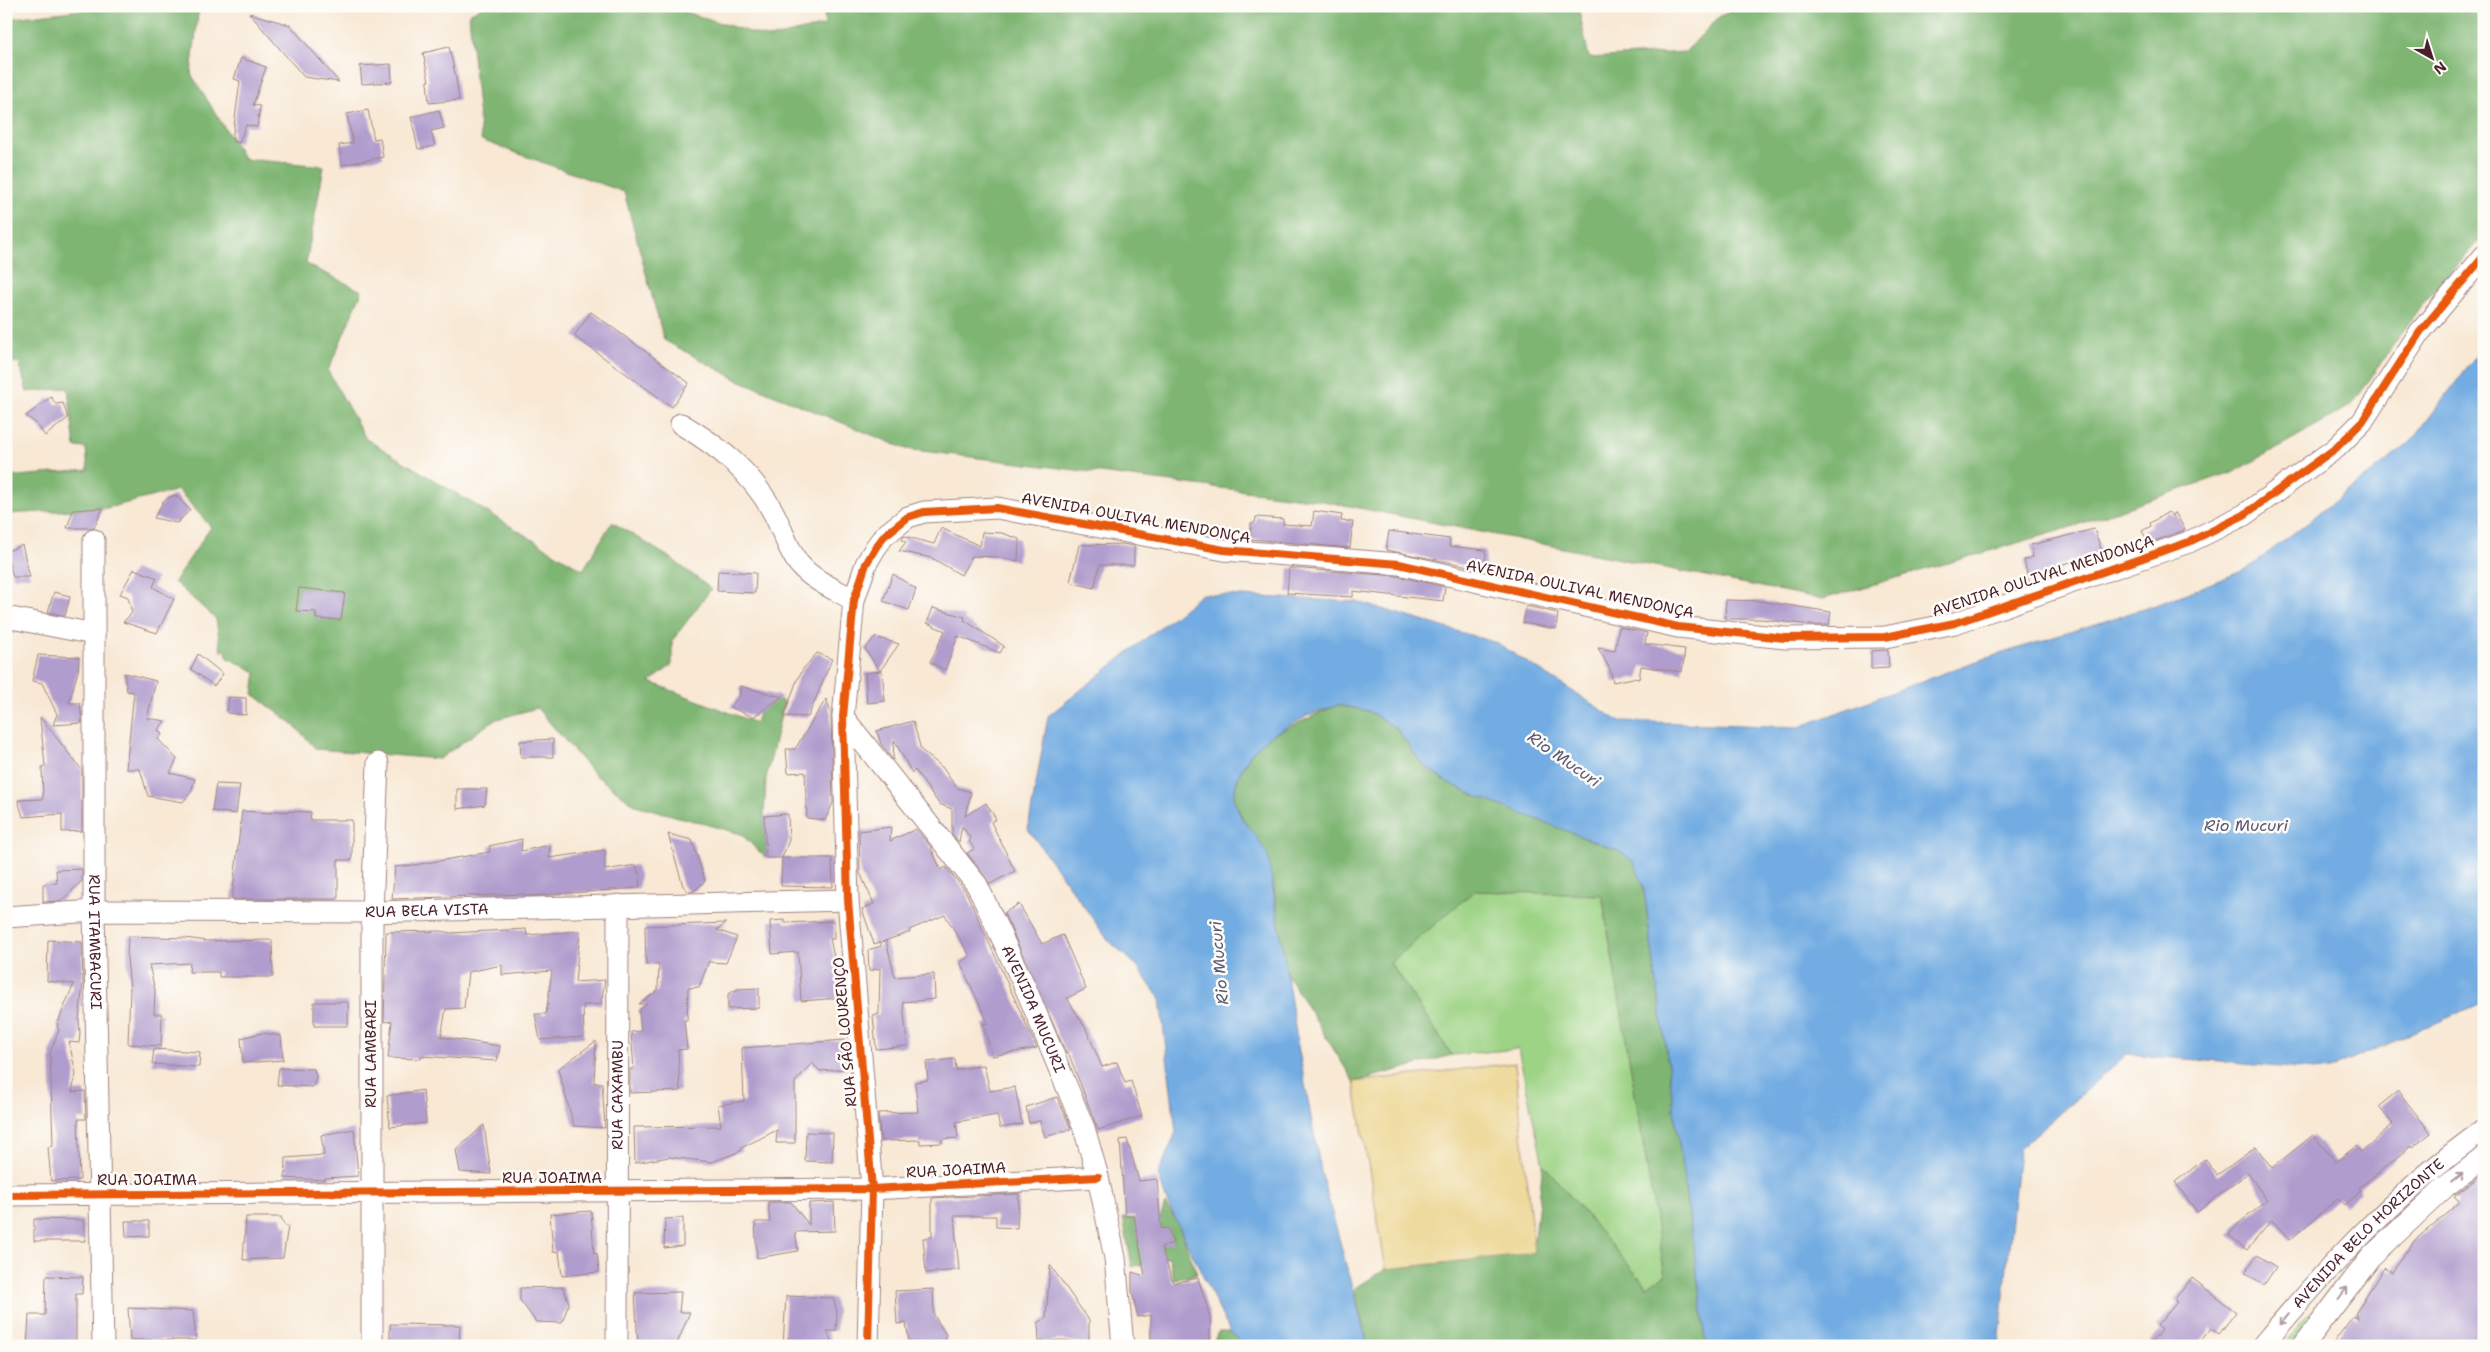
<svg xmlns="http://www.w3.org/2000/svg" width="2490" height="1352" viewBox="0 0 2490 1352" font-family="'Shantell Sans',sans-serif">
<style>
.green{fill:#9dd385;stroke:#747958}
.forest{fill:#7eb572;stroke:#646a4e;fill-rule:evenodd}
.sand{fill:#eeda9e;stroke:#9c7c64}
.water{fill:#72ace2;stroke:#5e6686}
.building{fill:#b09ccd}
.lines{fill:none;stroke-linecap:round;stroke-linejoin:round}
.minor-casing{stroke:#a18480;stroke-width:23}
.minor{stroke:#fff;stroke-width:21}
.cycleway-casing{stroke:#fdfcf7;stroke-width:11}
.cycleway{stroke:#e8590c;stroke-width:8}
.oneway{stroke:#ae9aa0}
.labels{text-anchor:middle;dominant-baseline:central;stroke-width:5;stroke-linejoin:round;paint-order:stroke}
.street-label{font-size:15px;fill:#4a1f2b;stroke:#fdfcf7}
.water-label{font-size:16px;font-style:italic;fill:#5a5774;stroke:#fdfcf7}
</style>
<rect width="100%" height="100%" fill="#fdfcf7"/>
<filter id="ink" filterUnits="userSpaceOnUse"><feTurbulence type="fractalNoise" baseFrequency=".02" numOctaves="2"/><feDisplacementMap in="SourceGraphic" scale="10" xChannelSelector="R" yChannelSelector="G"/><feConvolveMatrix kernelMatrix="1 2 1 2 8 2 1 2 1" color-interpolation-filters="sRGB"/></filter>
<filter id="wash" filterUnits="userSpaceOnUse"><feTurbulence type="fractalNoise" baseFrequency=".0096" numOctaves="4" result="noise"/><feDisplacementMap in="SourceGraphic" scale="20" xChannelSelector="R" yChannelSelector="G"/><feGaussianBlur stdDeviation="1.12" result="paint"/><feColorMatrix in="noise" values="0 0 0 0 0 0 0 0 0 0 0 0 0 0 0 0 0 1.4 0 .05"/><feComposite in="paint" operator="in"/></filter>
<g filter="url(#wash)">
<rect width="100%" height="100%" fill="#f8e8d4"/>
<!-- green -->
<path class="green" d="M1474,891L1602,895L1665,1275L1647,1287L1543,1164L1518,1049L1452,1055L1390,962Z
M2484,1143V1152L2293,1346H2283L2354,1260L2429,1186Z"/>
<!-- forest -->
<path class="forest" d="M115,6H199L191,74L244,159L324,166L306,264L362,291L328,371L366,439L583,570L612,522L672,559L711,589L672,641V665L650,682L756,723L765,693L784,702L766,779L764,816L766,858L741,834L635,805L594,774L537,708L494,720L439,759L316,749L293,724L253,694L256,672L228,658L225,649L221,652L216,619L174,582L211,527L178,490L107,508L8,514L6,477L88,470L86,448L75,447L68,388L27,392L19,362L6,364V9L13,18ZM299,588L344,593L341,619H316V612L296,611Z
M484,6H666L769,38L825,25L824,6H1578L1589,58L1685,52L1720,16L1744,6H2484V236L2419,308L2352,405L2238,470L2059,531L1823,599L1318,500L906,449L736,379L664,340L624,192L481,140L469,14Z
M1337,705L1368,711L1396,728L1422,764L1455,786L1619,851L1634,862L1643,884L1707,1346H1368L1354,1289L1386,1269L1463,1261L1535,1238L1543,1164L1647,1287L1665,1275L1602,895L1474,891L1390,963L1452,1055L1354,1082L1286,973L1273,881L1233,798L1238,777L1251,753L1270,736Z
M1165,1204L1177,1221L1197,1274L1174,1280L1169,1257L1132,1267L1123,1218L1160,1220Z
M1218,1332H1230L1246,1346H1212Z"/>
<!-- sand -->
<path class="sand" d="M1515,1063L1534,1253L1386,1269L1354,1082Z"/>
<!-- water -->
<path class="water" d="M2484,345V1002L2326,1071L2127,1054L2019,1149L1999,1346H1707L1643,884L1634,862L1619,851L1476,796L1447,782L1422,764L1396,728L1368,711L1338,705L1307,716L1270,736L1251,753L1238,776L1233,798L1242,819L1256,835L1268,856L1298,1046L1321,1172L1368,1346H1246L1230,1332L1167,1202L1158,1175L1176,1132L1160,999L1135,964L1108,940L1028,829L1048,716L1202,594L1358,602L1497,643L1619,721L1799,727L1971,663L2159,604L2247,569L2410,443Z"/>
<g id="blocks">
<!-- building -->
<path class="building" d="M249,13L290,25L339,82L304,77Z
M449,47L456,78L459,100L429,103L427,81H429L423,53Z
M241,58L266,67L253,105L260,106L257,127L246,125L239,143L232,141L240,81L234,79Z
M391,64L392,82L362,84L360,66Z
M368,110L374,139L380,138L383,157L342,165L339,145L353,143L347,114Z
M439,110L444,128L431,131L435,146L418,149L411,117Z
M591,312L689,383L672,407L574,336Z
M51,397L56,404L63,403L68,418L45,436L36,423L26,416Z
M175,495L190,510L177,523L154,518L164,500Z
M103,508L94,528H67L73,510Z
M1314,511L1342,515L1341,521L1353,522L1350,548L1250,539L1251,523H1255L1256,517L1283,519V524L1312,526Z
M2168,512L2173,516L2175,512L2185,530L2149,543L2142,531L2151,526L2150,523Z
M941,528L980,546L982,532L1002,533L1019,539L1018,561L998,557L972,556L961,575L932,558L899,551L906,542L902,540L904,536L934,544Z
M2094,529L2104,557L2089,562L2088,558L2059,565L2061,573L2029,582L2024,560L2033,557L2031,545Z
M1389,531L1450,539L1449,546L1484,550L1486,554L1484,569L1386,550Z
M1122,544L1134,546V565H1100L1094,588L1070,582L1079,545Z
M22,545L30,577H13L6,552Z
M1289,568L1397,576L1445,587L1443,601L1353,591V597L1287,593Z
M134,569L157,578L153,587L174,599L157,633L123,622L132,613L128,597L120,594Z
M718,571L756,573L755,593L717,591Z
M893,574L916,589L909,610L883,601Z
M299,588L345,593L341,620L316,619V612L296,611Z
M54,592L70,596L65,616L48,612Z
M1726,600L1761,601L1831,612L1829,625H1811L1761,619H1725Z
M1526,606L1558,613L1556,629L1523,623Z
M933,608L965,617L964,620L1004,646L1000,653L958,636L945,670L930,662L945,631L927,623Z
M1619,627L1647,633L1645,644L1685,649L1682,672L1641,666L1639,679L1633,678L1613,682L1610,669L1598,648L1615,651Z
M875,637L899,644L880,671H882L885,701L867,703L865,673L880,671L865,649Z
M1888,650L1889,668L1871,669V651Z
M817,653L832,659L808,717L784,716L797,680L803,669Z
M198,654L223,674L214,686L191,669Z
M38,655L79,657L78,671L69,703H80L82,723L53,725L57,714L42,683L32,681Z
M124,673L156,681L147,718L165,721L158,730L162,734L158,739L177,759L170,773L195,779L191,792L183,802L148,796L140,769H126L134,692L127,691Z
M740,686L782,697L753,717L730,707L740,696Z
M229,697L246,698V715L227,713Z
M826,699L831,713L833,803L825,820L807,818L805,772L788,773L786,749H795Z
M40,717L82,770V831L62,832V814L23,817L18,800L43,799L42,767L45,766Z
M913,721L921,750L942,767L957,788L971,792L965,816L986,803L996,819L991,822L1015,871L990,884L967,853L974,849L969,841L971,839L962,826L959,842L952,834V809L939,804L915,770L912,773L894,740L893,760L881,744L877,731Z
M553,739V757H521L520,741Z
M216,784L240,785L236,814L212,811Z
M457,789H487L485,805L457,809Z
M242,811L272,813V811L311,812L310,820H352V860H338V899H232Z
M788,814L789,840L782,858H766L764,816Z
M891,827L890,841L916,829L930,846L941,870L946,867L966,892L1037,1048L992,1056L983,1024L988,1023L960,962L970,956L945,915L909,930L910,932L882,942L886,941L895,977L934,974L935,999L903,1002L907,1046L876,1049L873,1015L879,1014L880,968L869,971L868,950L881,946V942L874,944L862,909L874,904L860,873L859,831Z
M668,834L692,840L705,881L694,891L689,892L683,886Z
M522,839L521,851L550,845L549,858L605,850V870L636,865L640,877L639,888L543,895L524,896V894L392,899L395,867L415,865L490,852L489,846Z
M782,858H832L833,887L781,886Z
M82,869V881L61,901L43,902V884L57,883L56,870Z
M1019,904L1042,944L1063,935L1086,989L1067,998L1086,1029L1102,1067L1117,1062L1125,1083L1131,1081L1142,1116L1098,1130L1068,1052L1066,1053L1004,913Z
M784,920L785,923L834,921V939H830L839,980L840,998L801,1001L798,952L772,954L770,921Z
M726,923L717,930L737,937L726,963L710,962L709,961L699,987L688,988L687,1020H684L687,1049L678,1050L680,1091L630,1093V1069H634L631,1032L641,1031L639,1010L647,1004H639L658,990L659,964L646,965L645,926Z
M526,929L527,935L580,931L575,982L605,980L601,1004L583,1005L584,1037L540,1040L535,1014H546L552,971L502,975V965L468,972L464,1008L446,1009L441,1037L500,1046L497,1061L421,1056V1059L388,1058L392,1021L384,1022L386,932L441,931L450,933Z
M128,936L185,938L207,941L272,940L273,977H219V972H189L190,963L149,965L155,990L154,1014H162L161,1046L128,1044L130,989L127,958Z
M48,940L82,942L83,984L79,1020L80,1033L79,1043L69,1042L76,1074L72,1092L85,1091L86,1119H78L80,1180L51,1181L48,1147L53,1146L50,1053L59,1030L57,1026L64,1007L74,984L47,981Z
M759,988V1008L728,1009V994L738,989Z
M314,1002H348V1026H314Z
M262,1033L281,1036L283,1060L243,1063L241,1038Z
M845,1040L847,1069L820,1071L812,1063L795,1082V1143H776L777,1130L741,1148V1151L712,1162L669,1157L635,1163L634,1127L721,1126L718,1105L744,1101L742,1048Z
M596,1041L594,1083H602L605,1128L574,1126L558,1069Z
M154,1049L200,1052L199,1067L152,1064Z
M955,1059L956,1070L984,1065L990,1091L1015,1087L1022,1124L1000,1128L997,1115L956,1122L958,1138L942,1139V1143L920,1144V1140L881,1141L878,1113L918,1112L915,1082L928,1080L926,1062Z
M279,1068L314,1069L316,1077L313,1087L277,1085Z
M423,1090L426,1123L390,1127L387,1096Z
M2398,1091L2431,1133L2412,1148L2411,1146L2359,1188L2361,1191L2345,1205L2338,1198L2290,1240L2272,1220L2247,1250L2229,1235L2239,1223L2267,1201L2248,1173L2197,1212L2175,1182L2205,1159L2217,1175L2256,1147L2272,1168L2313,1135L2336,1162L2356,1146L2361,1152L2393,1124L2379,1106Z
M1057,1097L1071,1129L1045,1137L1040,1121L1029,1123L1026,1107Z
M484,1125L491,1174L460,1172L456,1150Z
M354,1129L358,1176L325,1178V1180L285,1178L286,1158L324,1155L321,1135Z
M806,1132L833,1133L832,1162L805,1161Z
M1127,1139L1139,1181L1157,1179L1161,1229L1168,1228L1173,1243L1161,1247L1173,1283L1198,1278L1210,1317V1346H1151V1315L1138,1317L1132,1291V1272L1145,1276L1134,1216H1125L1120,1140Z
M2484,1173V1346H2331L2353,1316L2359,1319L2355,1314L2384,1267L2391,1272L2415,1240L2460,1202L2454,1196Z
M1019,1194L1017,1228L996,1227V1216H954L959,1270L926,1273L923,1238L932,1237V1198Z
M768,1202H791L809,1225V1203L834,1202L835,1231L795,1232L798,1251L757,1258L755,1222H770Z
M591,1211L594,1254L597,1253L599,1272L562,1276L559,1251L553,1252L550,1214Z
M246,1217H281L284,1225L288,1226L283,1258L243,1260Z
M683,1218V1246L664,1248L665,1219Z
M34,1219L83,1220L85,1241H34Z
M125,1221H149V1236L126,1237Z
M2257,1255L2276,1267L2264,1285L2245,1272Z
M1050,1265L1089,1320V1344L1062,1340L1039,1342L1038,1323L1046,1318Z
M46,1276L83,1277L82,1294H76V1346H27L29,1315H45Z
M2192,1278L2236,1312L2219,1334L2211,1328L2197,1346H2149L2161,1330L2157,1326L2177,1302L2174,1300Z
M563,1287L569,1303L562,1323L536,1322L520,1300V1288Z
M933,1289L934,1315L946,1335L945,1346H910L906,1323L897,1324L895,1291Z
M681,1292L679,1312H690L676,1346H638L635,1293Z
M786,1296L833,1298L837,1311L836,1331H827L833,1346H783Z
M128,1308L193,1311L196,1340H130Z
M390,1324L460,1325L459,1346H390Z"/>
</g>
</g>
<g filter="url(#ink)">
<use href="#blocks" fill-opacity="0" stroke="#a18480" stroke-width="1"/>
<g class="lines">
<defs>
<g id="minor">
<path d="M681,424C718,446 750,471 772,510C782,527 787,549 799,564C812,580 836,590 854,600"/>
<path id="s1" d="M94,540V911L103,1346"/>
<path d="M6,617L94,634"/>
<path id="s2" d="M843,717L977,885L1026,989L1084,1128L1098,1177L1115,1258L1123,1346"/>
<path id="s3" d="M6,917L94,911L372,912L848,900"/>
<path d="M6,1195L872,1189L1098,1177"/>
<path d="M372,1346V912L378,763"/>
<path id="s4" d="M617,1346L618,905"/>
<path d="M868,1346L872,1189L848,900L843,717L854,600L866,564L876,547L884,536L908,517L924,512L997,508L1224,550L1399,564L1678,627L1785,638L1885,637L1955,623L2189,542L2244,515L2336,448L2362,422L2420,332L2484,256"/>
<path id="s5" d="M2262,1346C2328,1266 2399,1190 2484,1130"/>
<path d="M2303,1346L2371,1257L2445,1187L2484,1157"/>
</g>
</defs>
<!-- minor casing -->
<use href="#minor" class="minor-casing"/>
<!-- minor -->
<use href="#minor" class="minor"/>
<defs>
<path id="cycleway" d="M6,1195L872,1189L1098,1177
M868,1346L872,1189L848,900L843,717L854,600L866,564L876,547L884,536L908,517L924,512L997,508L1224,550L1399,564L1678,627L1785,638L1885,637L1955,623L2189,542L2244,515L2336,448L2362,422L2420,332L2484,256"/>
</defs>
<!-- cycleway casing -->
<use href="#cycleway" class="cycleway-casing"/>
<!-- cycleway -->
<use href="#cycleway" class="cycleway"/>
</g>
<!-- one-way arrows -->
<defs><path id="oneway-shaft" d="M-6 0H5M1.5-3L5.5 0L1.5 3" fill="none" stroke-width="1.6" stroke-linecap="round" stroke-linejoin="round" transform="scale(1.25)"/></defs>
<g class="oneway">
<use href="#oneway-shaft" transform="translate(2457 1178) rotate(-38)"/>
<use href="#oneway-shaft" transform="translate(2343 1293) rotate(-53)"/>
<use href="#oneway-shaft" transform="translate(2284 1319) rotate(130)"/>
</g>
</g>
<g class="labels">
<!-- street labels -->
<g class="street-label">
<text transform="translate(1136 518) rotate(10)">AVENIDA OULIVAL MENDONÇA</text>
<text transform="translate(2043 576) rotate(-18)">AVENIDA OULIVAL MENDONÇA</text>
<text transform="translate(1580 589) rotate(12)">AVENIDA OULIVAL MENDONÇA</text>
<text stroke="none"><textPath href="#s3" startOffset="421">RUA BELA VISTA</textPath></text>
<text stroke="none"><textPath href="#s1" startOffset="402">RUA ITAMBACURI</textPath></text>
<text stroke="none"><textPath href="#s2" startOffset="351">AVENIDA MUCURI</textPath></text>
<text transform="translate(845 1032) rotate(-95)">RUA SÃO LOURENÇO</text>
<text transform="translate(371 1054) rotate(-90)">RUA LAMBARI</text>
<text stroke="none"><textPath href="#s4" startOffset="251">RUA CAXAMBU</textPath></text>
<text transform="translate(956 1170) rotate(-3)">RUA JOAIMA</text>
<text x="552" y="1178">RUA JOAIMA</text>
<text x="147" y="1180">RUA JOAIMA</text>
<text stroke="none"><textPath href="#s5" startOffset="155">AVENIDA BELO HORIZONTE</textPath></text>
</g>
<!-- water labels -->
<g class="water-label">
<text transform="translate(1564 759) rotate(35)">Rio Mucuri</text>
<text x="2246" y="825">Rio Mucuri</text>
<text transform="translate(1219 963) rotate(-95)">Rio Mucuri</text>
</g>
</g>
<!-- margin -->
<rect width="2490" height="1352" fill="none" stroke="#fdfcf7" stroke-width="25"/>
<!-- north arrow -->
<g transform="translate(2432 58) rotate(141)" stroke="#fdfcf7" stroke-width="4" paint-order="stroke">
<path d="M0-4L9 19L0 12L-9 19Z" fill="#4a1f2b"/>
<text y="-8" font-size="14" font-weight="bold" text-anchor="middle" fill="#4a1f2b">N</text>
</g>
</svg>
